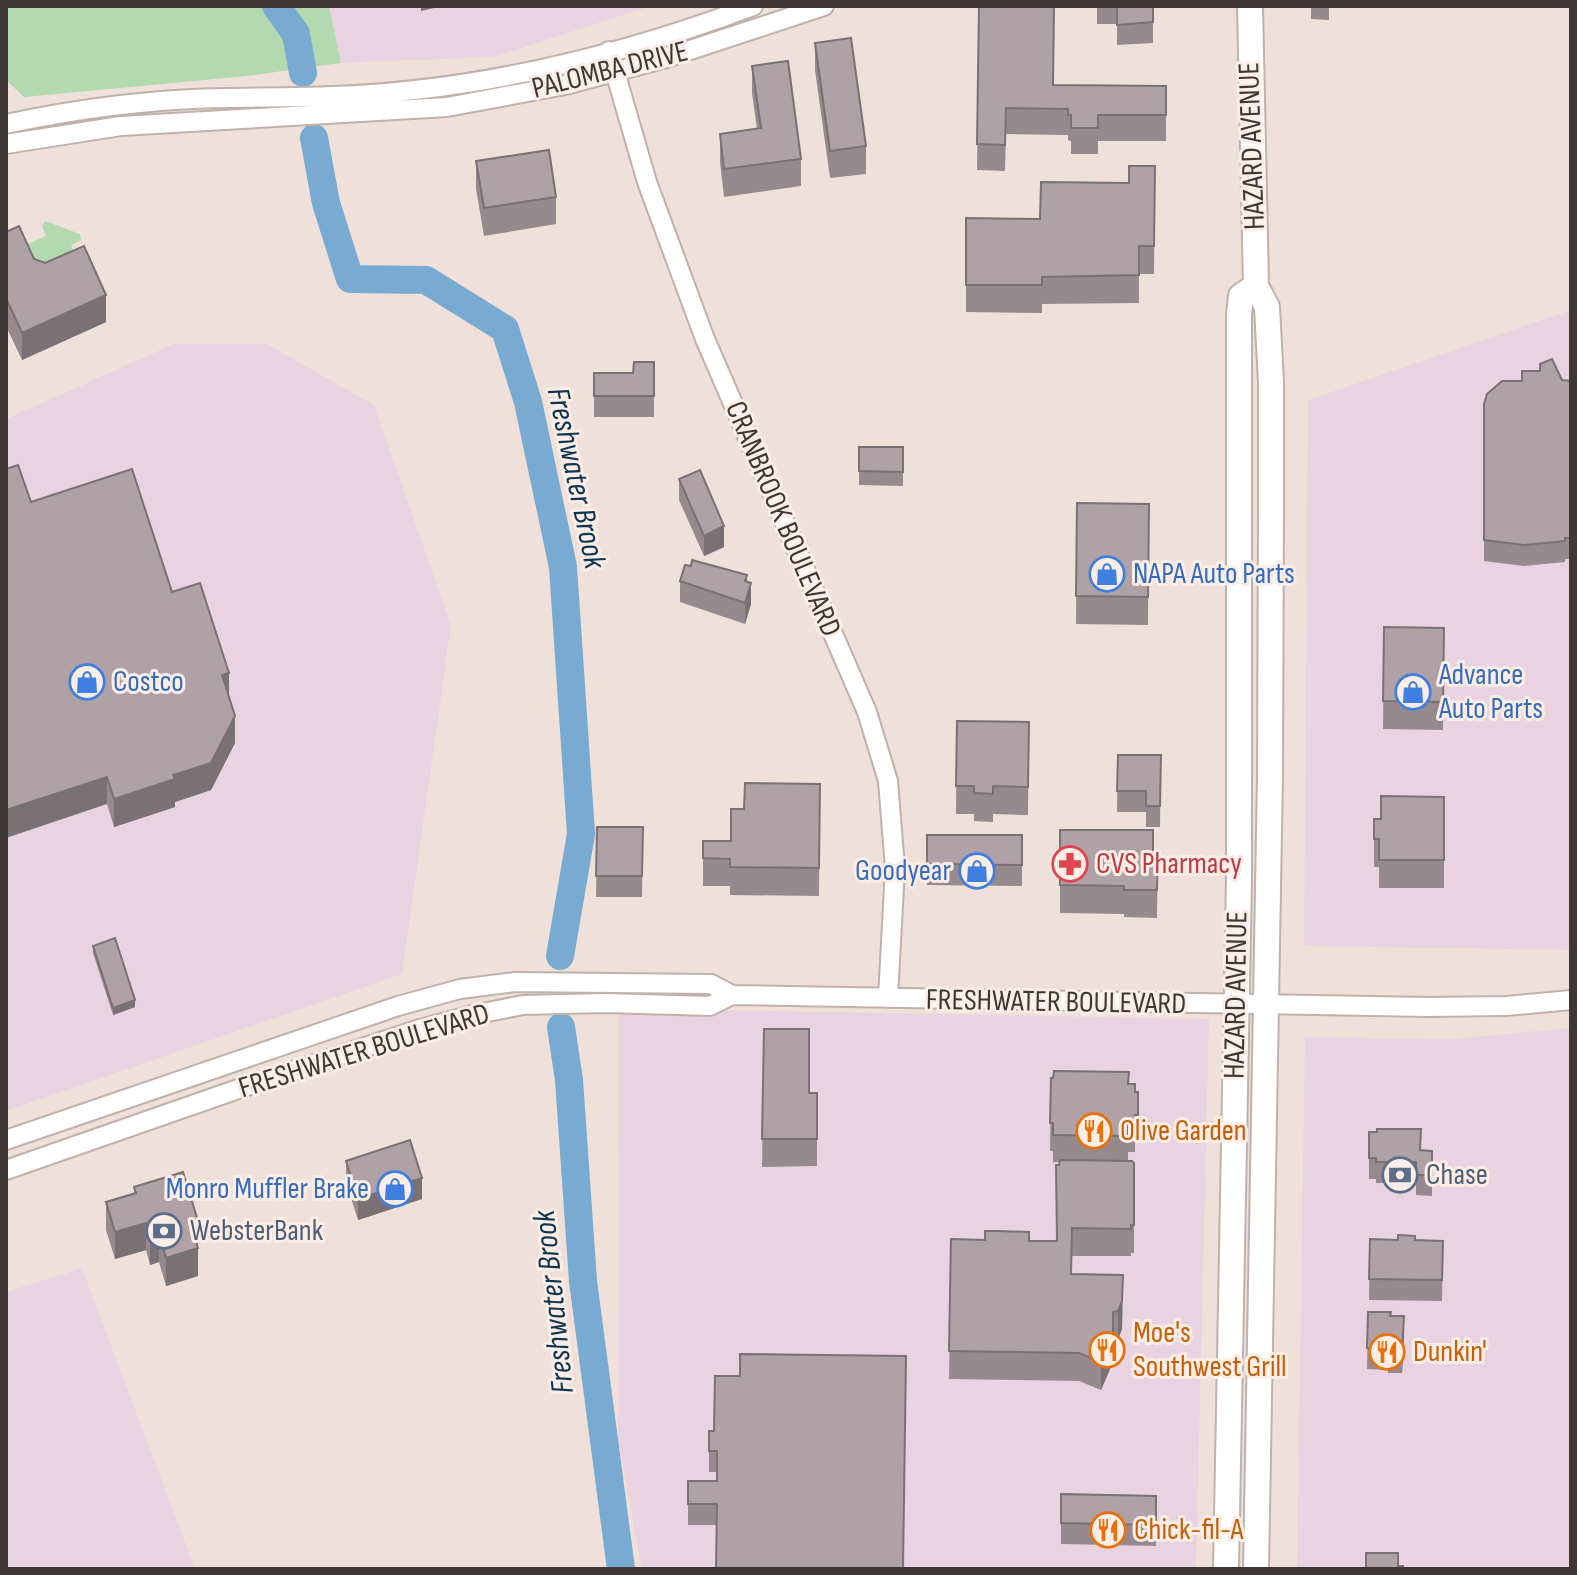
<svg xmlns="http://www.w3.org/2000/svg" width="1577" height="1575" viewBox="0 0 1577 1575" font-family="'Sofia Sans Condensed',sans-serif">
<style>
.commercial{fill:#e9d3e0}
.green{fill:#b2d9af}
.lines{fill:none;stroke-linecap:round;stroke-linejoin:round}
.river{stroke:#79aad1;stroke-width:28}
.minor-casing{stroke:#bfb2ab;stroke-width:22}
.major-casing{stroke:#bfb2ab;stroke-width:28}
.minor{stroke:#fff;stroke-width:18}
.major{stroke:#fff;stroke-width:24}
.wall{fill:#968a8f}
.shaded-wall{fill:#7a7174}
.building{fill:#afa1a6;stroke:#7a7174;stroke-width:2}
.labels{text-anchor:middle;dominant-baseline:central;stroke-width:6;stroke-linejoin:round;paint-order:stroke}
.street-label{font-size:30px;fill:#3d3835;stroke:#fceee7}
.shop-label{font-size:30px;fill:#366cbe;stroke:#fceee7;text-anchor:start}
.health-label{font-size:30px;fill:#be3a42;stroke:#fceee7;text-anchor:start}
.food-label{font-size:30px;fill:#c56008;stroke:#fceee7;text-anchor:start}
.service-label{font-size:30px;fill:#4e5e75;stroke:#fceee7;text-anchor:start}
.water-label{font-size:32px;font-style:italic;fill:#0f3650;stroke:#fceee7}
</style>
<rect width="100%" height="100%" fill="#efe1da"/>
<!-- commercial -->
<path class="commercial" d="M329,6H651L494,57L341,63Z
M1571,310V950L1304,946L1308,400Z
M174,344H267L374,405L451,625L402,974L6,1111V419Z
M619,1008L1209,1019L1196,1569H642L618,1439Z
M1571,1028V1569H1297L1305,1037L1452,1039Z
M82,1268L195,1569H6V1292Z"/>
<!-- green -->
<path class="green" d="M6,6H329L341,63L247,76L24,97L6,80Z
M45,221L80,234L81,240L71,245L84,273L50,289L6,253L46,236L42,226Z"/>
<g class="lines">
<!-- river -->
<path class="river" d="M276,6L296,34L303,73
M314,138L326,203L350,279L426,280L505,329L528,402L563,567L581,834L560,956
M561,1027L569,1080L583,1281L621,1569"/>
<defs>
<path id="minor" d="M609,51L647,182L705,339L867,712L888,781L895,868L888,998
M6,124C67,111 130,102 193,99C239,97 286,98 332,96C475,91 620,56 753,6
M6,144L121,126L447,107L565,85L666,58L824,6
M6,1140L398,1006L460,989L515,982L711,984L732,995L1429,1007L1506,1006L1571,1000
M6,1170L244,1087L420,1029L472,1015L523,1005L605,1003L710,1006L732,995"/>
<path id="major" d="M1250,6L1256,286L1267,307L1271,383V507L1270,776L1256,1569
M1226,1569L1239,878V315L1241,296L1256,286"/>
</defs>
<!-- minor casing -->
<use href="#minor" class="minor-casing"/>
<!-- major casing -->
<use href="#major" class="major-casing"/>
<!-- minor -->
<use href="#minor" class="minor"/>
<!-- major -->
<use href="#major" class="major"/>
</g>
<!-- wall -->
<path class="wall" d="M979,6L1053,85L1166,86V141H1098V154H1071V141L1068,140V135L1006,134L1005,171L977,170Z
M1097,6H1158L1153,7V43L1117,45V24H1097Z
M1311,6H1329V20L1311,19Z
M815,43L866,146V174L830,178L815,70Z
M752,66L801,159V186L724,197L720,162V134L757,129L752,93Z
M476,161L556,197V224L484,236L476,189Z
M1155,166L1154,274H1139V303L1042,304V313L966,312V218L1040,219L1129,183Z
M6,232L34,259L106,322L22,360L6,326Z
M654,362V417H594V373H633Z
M1562,380L1571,381V559H1565V562L1524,566L1484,561V404Z
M859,447H903V486L859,485Z
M679,479L724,547L704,556L679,500Z
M31,502L172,592L229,698L235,743L211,790L175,802V807L114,827L107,804Z
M1077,503L1149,504L1148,625L1076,624Z
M680,581L747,582L751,604L745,624L680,602Z
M1384,627L1444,628L1443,730L1383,729Z
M957,721L1029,722L1028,815L993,814V822L974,821V814H956Z
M1118,755H1161L1160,827H1146V812H1117Z
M820,784L819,896L730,895V886H703V841H731L744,809Z
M1444,797V888H1379V867H1374V819H1381Z
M597,827H643L642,897H596Z
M1060,830L1158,853L1157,918L1124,917V914L1060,913Z
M927,835H1022V886L927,885Z
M93,946L135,1007L113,1015L93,953Z
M764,1029L809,1093H817V1166L762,1167Z
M1051,1078L1129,1084L1135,1092H1138V1143H1135V1152H1128V1161L1134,1163V1253H1131V1256H1072V1274L1123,1275L1122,1329L1118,1339H1113V1362L1101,1390L1079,1381L949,1379L951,1239L1056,1241L1060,1162H1053V1151H1050Z
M1369,1132L1421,1150L1432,1151V1196L1416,1195V1183H1376V1179H1369Z
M346,1161L422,1199L358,1220L346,1182Z
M134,1187L198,1221V1276L166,1286L159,1262L150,1265L146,1250L115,1259L106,1230V1202L134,1194Z
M1370,1239L1443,1241L1442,1301L1369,1300Z
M1368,1312L1390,1316L1404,1337L1402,1373H1388V1370L1367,1369Z
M906,1356L716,1525H688V1481H717V1472H709V1431H714L740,1376Z
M1061,1494L1156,1496V1546L1061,1544Z"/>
<!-- shaded-wall -->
<path class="shaded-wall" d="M421,6H443L421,11Z
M106,295V322L22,360V333Z
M724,526V547L704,556V536Z
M747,575V595L751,583V604L745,624V581Z
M229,673V701L222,675Z
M235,716V743L211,790L175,802V807L114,827V799L173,775Z
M107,777V804L6,838V810Z
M135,1000V1007L113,1015V1008Z
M422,1178V1199L358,1220V1199Z
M198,1221V1276L166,1286V1258L190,1224Z
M146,1223V1250L115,1259V1232Z
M159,1234V1262L150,1265V1237Z
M1123,1275L1122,1329L1118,1339V1311Z
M1404,1316V1337L1402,1373V1352Z
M1113,1334V1362L1101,1390V1362Z"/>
<!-- building -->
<path class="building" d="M979,6H1054L1053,85L1166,86V115H1098V128H1071V115H1068V109L1006,108L1005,145L977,144Z
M1117,6H1153V22L1117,25Z
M851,38L866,146L830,151L815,43Z
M788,61L801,159L724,169L720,134L761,128L752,66Z
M549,150L556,197L484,208L476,161Z
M1129,166H1155L1154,246H1139V275L1042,277V285H966V218L1040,219L1041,182L1129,183Z
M19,226L34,259L45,263L84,246L106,295L22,333L6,298V232Z
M1552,359L1562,380L1571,381V538H1565V541L1524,545L1484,540V404L1487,394L1502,381H1522V371H1540V364Z
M634,362H654V396H594V373H633Z
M859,447H903V472L859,471Z
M18,465L31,502L132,469L172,592L200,583L229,673L222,675L235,716L211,763L173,775L175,779L114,799L107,777L6,810V469Z
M700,470L724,526L704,536L679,479Z
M1077,503L1149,504L1148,597L1076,596Z
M692,560L747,575L745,581L751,583L745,603L680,581L685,565L691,566Z
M1384,627L1444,628L1443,702L1383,701Z
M957,721L1029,722L1028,787L993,786V794L974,793V786H956Z
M1118,755H1161L1160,806H1146V791H1117Z
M745,783L820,784L819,868L730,867V859L703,858V841H731V809H744Z
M1381,796L1444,797V860H1379V839H1374V819H1381Z
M597,827H643L642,876H596Z
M1060,830H1153V853H1158L1157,890H1124V886L1060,885Z
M927,835H1022V865L927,864Z
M115,938L135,1000L113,1008L93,946Z
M764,1029H809V1093H817V1139H762Z
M1054,1071L1129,1072L1128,1084H1135V1092H1138V1115H1135V1124H1128V1136L1053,1135V1123H1050L1051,1078H1053Z
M1377,1129H1421L1420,1150L1432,1151V1175H1416V1162H1376V1158H1369V1132H1377Z
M410,1140L422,1178L358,1199L346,1161Z
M1060,1160L1132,1161L1134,1163V1225H1131V1229L1072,1228L1071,1274L1123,1275L1122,1301L1118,1311L1113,1312V1334L1101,1362L1079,1353L949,1351L951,1239L985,1240V1231H998L1029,1232V1241H1057L1056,1165H1059Z
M183,1172L198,1221L190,1224L198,1248L166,1258L159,1234L150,1237L146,1223L115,1232L106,1202L136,1193L134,1187Z
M1398,1235L1415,1236V1240L1443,1241L1442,1280L1369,1279L1370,1239L1398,1240Z
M1368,1312H1391L1390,1316H1404L1402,1352H1388V1349L1367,1348Z
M740,1354L906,1356L903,1569H716L717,1504H688V1481H717V1451H709V1431H714L715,1376H740Z
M1061,1494L1156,1496V1525L1061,1523Z
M1366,1553H1398V1566H1403V1569H1366Z"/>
<!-- icons -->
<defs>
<symbol id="shop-ring" viewBox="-11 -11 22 22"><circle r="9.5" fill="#fceee7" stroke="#3f7fe0" stroke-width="1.5"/><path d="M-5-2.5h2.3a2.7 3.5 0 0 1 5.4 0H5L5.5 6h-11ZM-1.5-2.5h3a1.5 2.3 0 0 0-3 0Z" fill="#3f7fe0"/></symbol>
<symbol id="pharmacy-ring" viewBox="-11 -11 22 22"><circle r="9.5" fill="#fceee7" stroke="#e0444e" stroke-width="1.5"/><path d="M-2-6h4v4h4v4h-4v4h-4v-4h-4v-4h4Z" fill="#e0444e"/></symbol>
<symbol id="restaurant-ring" viewBox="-11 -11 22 22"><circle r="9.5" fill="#fceee7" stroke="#e8710a" stroke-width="1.5"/><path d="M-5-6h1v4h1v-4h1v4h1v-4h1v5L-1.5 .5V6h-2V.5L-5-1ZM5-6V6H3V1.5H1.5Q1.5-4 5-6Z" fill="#e8710a"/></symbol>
<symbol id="bank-ring" viewBox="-11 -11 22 22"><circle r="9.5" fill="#fceee7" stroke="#5c6f8a" stroke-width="1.5"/><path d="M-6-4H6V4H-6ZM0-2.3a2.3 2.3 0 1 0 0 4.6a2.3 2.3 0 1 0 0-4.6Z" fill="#5c6f8a"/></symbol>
</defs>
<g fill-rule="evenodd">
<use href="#shop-ring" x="1087" y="554" width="40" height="40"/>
<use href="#shop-ring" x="67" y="662" width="40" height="40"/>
<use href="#shop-ring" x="1393" y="672" width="40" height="40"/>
<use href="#pharmacy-ring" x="1050" y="844" width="40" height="40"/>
<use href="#shop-ring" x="957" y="851" width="40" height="40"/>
<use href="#restaurant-ring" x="1074" y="1111" width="40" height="40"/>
<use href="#bank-ring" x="1380" y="1155" width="40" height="40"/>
<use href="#shop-ring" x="375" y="1169" width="40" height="40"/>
<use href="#bank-ring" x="144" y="1211" width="40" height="40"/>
<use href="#restaurant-ring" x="1087" y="1330" width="40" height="40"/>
<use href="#restaurant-ring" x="1367" y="1332" width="40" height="40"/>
<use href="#restaurant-ring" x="1088" y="1510" width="40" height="40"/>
</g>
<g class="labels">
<!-- street labels -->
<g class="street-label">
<text transform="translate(610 70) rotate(-14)">PALOMBA DRIVE</text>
<text transform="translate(1252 146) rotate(-92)">HAZARD AVENUE</text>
<text transform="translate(783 519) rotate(67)">CRANBROOK BOULEVARD</text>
<text transform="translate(1236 995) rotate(-89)">HAZARD AVENUE</text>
<text transform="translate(1056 1002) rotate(1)">FRESHWATER BOULEVARD</text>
<text transform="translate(364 1051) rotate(-17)">FRESHWATER BOULEVARD</text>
</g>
<!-- shop labels -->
<g class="shop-label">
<text x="1133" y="574">NAPA Auto Parts</text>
<text x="1439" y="675">Advance<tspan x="1439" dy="34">Auto Parts</tspan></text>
<text x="113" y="682">Costco</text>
<text x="951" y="871" text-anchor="end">Goodyear</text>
<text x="369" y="1189" text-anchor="end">Monro Muffler Brake</text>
</g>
<!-- health labels -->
<g class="health-label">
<text x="1096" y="864">CVS Pharmacy</text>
</g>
<!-- food labels -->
<g class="food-label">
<text x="1120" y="1131">Olive Garden</text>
<text x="1133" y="1333">Moe's<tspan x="1133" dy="34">Southwest Grill</tspan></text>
<text x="1413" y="1352">Dunkin'</text>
<text x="1134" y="1530">Chick-fil-A</text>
</g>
<!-- service labels -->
<g class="service-label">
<text x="1426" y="1175">Chase</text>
<text x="190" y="1231">WebsterBank</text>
</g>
<!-- water labels -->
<g class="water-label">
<text transform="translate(576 478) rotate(78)">Freshwater Brook</text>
<text transform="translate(554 1302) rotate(-96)">Freshwater Brook</text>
</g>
</g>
<!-- border -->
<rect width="1577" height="1575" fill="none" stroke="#3d3835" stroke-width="16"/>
</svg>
